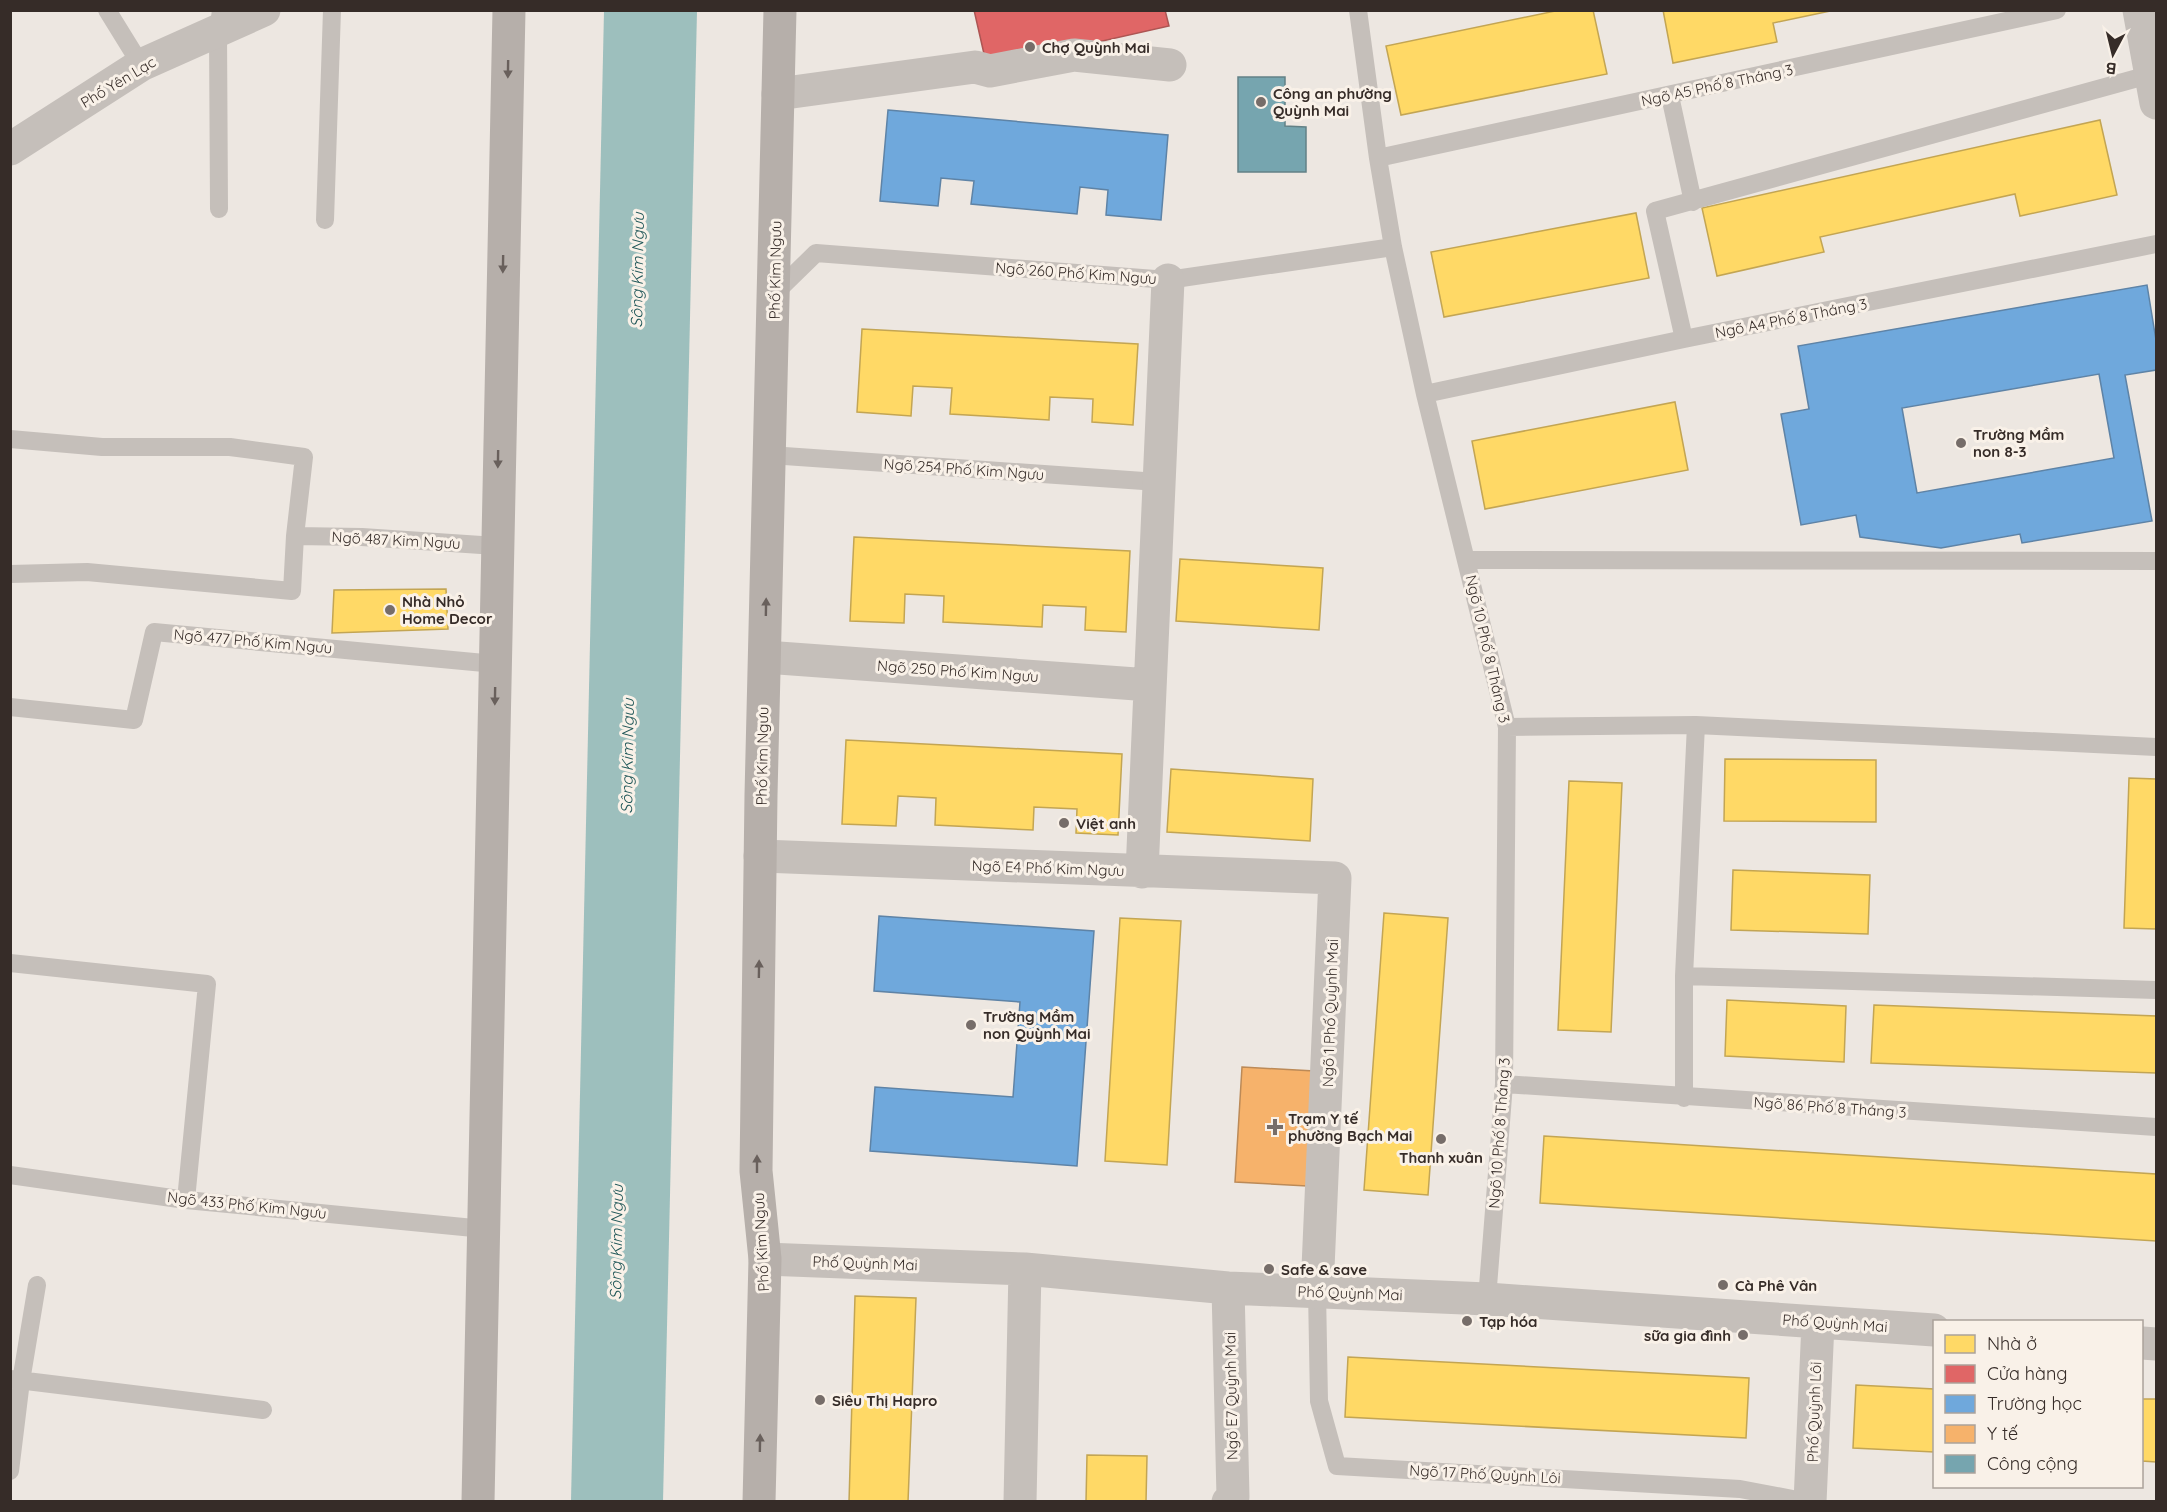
<svg xmlns="http://www.w3.org/2000/svg" width="2167" height="1512" viewBox="0 0 2167 1512" font-family="Quicksand,sans-serif">
<style>
.water{fill:#9dbfbd}
.homes{fill:#ffd966;stroke:#c3a553;stroke-width:1.5}
.shops{fill:#e06666;stroke:#ad5553;stroke-width:1.5}
.schools{fill:#6fa8dc;stroke:#5e83a6;stroke-width:1.5;fill-rule:evenodd}
.health{fill:#f6b26b;stroke:#bc8a57;stroke-width:1.5}
.public{fill:#76a5af;stroke:#638186;stroke-width:1.5}
.lines{fill:none;stroke-linecap:round;stroke-linejoin:round}
.service{stroke:#c5bfba;stroke-width:18}
.minor{stroke:#c5bfba;stroke-width:33}
.secondary{stroke:#b6afaa;stroke-width:33}
.oneway{fill:#69605c}
.poi-dot{fill:#766d69;stroke:#f9f1e8;stroke-width:2}
.labels{text-anchor:middle;dominant-baseline:central;stroke-width:6;stroke-linejoin:round;paint-order:stroke}
.poi-label{font-size:15px;font-weight:bold;fill:#362c28;stroke:#f9f1e8;text-anchor:start}
.street-label{font-size:15px;fill:#362c28;stroke:#f9f1e8}
.water-label{font-size:16px;font-style:italic;fill:#1e5657;stroke:#f9f1e8}
</style>
<rect width="100%" height="100%" fill="#ede7e1"/>
<!-- water -->
<path class="water" d="M604,11H697L663,1502L571,1501Z"/>
<!-- homes -->
<path class="homes" d="M1560,10H1593L1607,74L1401,115L1386,46Z
M1663,10H1835L1773,23L1777,42L1673,63Z
M2100,120L2117,195L2020,216L2015,194L1820,237L1824,252L1717,276L1702,208Z
M1636,213L1649,278L1444,317L1431,252Z
M862,329L1138,344L1133,425L1092,422L1093,399L1050,397L1049,420L950,414L952,388L913,386L911,416L857,412Z
M1675,402L1688,470L1485,509L1472,441Z
M854,537L1130,551L1126,632L1085,630L1086,607L1043,605L1042,627L943,622L944,596L905,594L904,623L850,621Z
M1180,559L1323,568L1319,630L1176,621Z
M446,589L448,629L332,633L334,590Z
M846,740L1122,754L1118,835L1076,833L1077,809L1034,807L1033,830L935,825L936,798L898,796L896,826L842,824Z
M1725,759L1876,760V822L1724,821Z
M1171,769L1313,779L1310,841L1167,832Z
M2129,778L2156,779V929L2124,928Z
M1569,781L1622,783L1611,1032L1558,1030Z
M1733,870L1870,875L1868,934L1731,930Z
M1384,913L1448,918L1428,1195L1364,1190Z
M1120,918L1181,921L1167,1165L1105,1161Z
M1727,1000L1846,1006L1844,1062L1725,1056Z
M1874,1005L2156,1016V1073L1871,1063Z
M1544,1136L2156,1174V1241L1540,1203Z
M855,1296L916,1298L908,1502H849Z
M1348,1357L1749,1378L1746,1438L1345,1417Z
M1856,1385L1934,1389V1452L1853,1448Z
M2142,1399H2156V1462L2142,1461Z
M1087,1455L1147,1456L1146,1502H1086Z"/>
<!-- shops -->
<path class="shops" d="M974,10H1165L1169,26L987,67Z"/>
<!-- schools -->
<path class="schools" d="M888,110L1168,135L1161,220L1106,215L1108,190L1080,187L1077,214L971,204L974,181L941,178L938,206L880,201Z
M2147,285L2156,340V370L2125,375L2152,521L2022,543L2020,534L1941,548L1860,537L1856,515L1801,525L1781,414L1809,409L1798,346ZM2099,374L2114,458L1917,493L1902,408Z
M879,916L1094,931L1077,1166L870,1151L875,1087L1013,1097L1020,1002L874,991Z"/>
<!-- health -->
<path class="health" d="M1242,1067L1314,1071L1307,1186L1235,1182Z"/>
<!-- public -->
<path class="public" d="M1238,77H1285V126L1306,127V172H1238Z"/>
<g class="lines">
<!-- service -->
<path class="service" d="M107,10L141,65
M1358,10L1378,158L1393,247L1425,394L1507,727L1504,1084L1487,1299
M1670,96L1693,202
M1378,158L2057,10
M219,209L218,32L221,10
M325,220L332,10
M774,294L816,253L1168,280L1393,247
M1684,339L1655,211L2156,73
M1425,394L1684,339L2156,244
M10,439L102,447H230L304,457L295,536L292,591L87,572L10,574
M770,455L1158,482
M295,536L362,537L496,546
M1467,560L2156,561
M10,707L134,720L154,632L495,664
M1507,727L1696,725L2156,747
M10,963L207,984L186,1200
M1684,976L2156,990
M1504,1084L2156,1127
M1684,1098V976L1696,725
M10,1175L186,1200L484,1229
M1317,1291L1319,1401L1337,1466L1740,1489L1808,1502
M10,1379L263,1410
M10,1471L21,1381L37,1285"/>
<!-- minor -->
<path class="minor" d="M2139,10L2156,103
M778,94L975,67L990,71L1074,55L1170,65
M10,149L141,65L264,10
M765,657L1150,685
M760,856L1335,878L1317,1291
M1142,872L1168,280
M765,1259L1025,1269L1228,1288L1487,1299L1934,1330
M1228,1288L1233,1497L1228,1502
M2142,1343L2156,1344
M1020,1502L1025,1269
M1810,1502L1818,1323"/>
<!-- secondary -->
<path class="secondary" d="M478,1502C490,1005 497,507 509,10
M759,1502L765,1259L756,1171L761,795L780,10"/>
</g>
<!-- one-way arrows -->
<defs><path id="oneway-solid" d="M-6-.8H1V-3.2L6.5 0L1 3.2V.8H-6Z" transform="scale(1.5)"/></defs>
<g class="oneway">
<use href="#oneway-solid" transform="translate(508 69) rotate(91)"/>
<use href="#oneway-solid" transform="translate(503 264) rotate(91)"/>
<use href="#oneway-solid" transform="translate(498 459) rotate(91)"/>
<use href="#oneway-solid" transform="translate(766 607) rotate(-89)"/>
<use href="#oneway-solid" transform="translate(495 696) rotate(91)"/>
<use href="#oneway-solid" transform="translate(759 969) rotate(-89)"/>
<use href="#oneway-solid" transform="translate(757 1164) rotate(-90)"/>
<use href="#oneway-solid" transform="translate(760 1443) rotate(-89)"/>
</g>
<!-- markers -->
<g class="poi-dot">
<circle cx="1030" cy="47" r="6"/>
<circle cx="1261" cy="102" r="6"/>
<circle cx="1961" cy="443" r="6"/>
<circle cx="390" cy="610" r="6"/>
<circle cx="1064" cy="823" r="6"/>
<circle cx="971" cy="1025" r="6"/>
<path d="M1272 1118h6v6h6v6h-6v6h-6v-6h-6v-6h6z"/>
<circle cx="1441" cy="1139" r="6"/>
<circle cx="1269" cy="1269" r="6"/>
<circle cx="1723" cy="1285" r="6"/>
<circle cx="1467" cy="1321" r="6"/>
<circle cx="1743" cy="1335" r="6"/>
<circle cx="820" cy="1400" r="6"/>
</g>
<g class="labels">
<!-- poi labels -->
<g class="poi-label">
<text x="1042" y="47">Chợ Quỳnh Mai</text>
<text x="1273" y="93">Công an phường<tspan x="1273" dy="17">Quỳnh Mai</tspan></text>
<text x="1973" y="434">Trường Mầm<tspan x="1973" dy="17">non 8-3</tspan></text>
<text x="402" y="601">Nhà Nhỏ<tspan x="402" dy="17">Home Decor</tspan></text>
<text x="1076" y="823">Việt anh</text>
<text x="983" y="1016">Trường Mầm<tspan x="983" dy="17">non Quỳnh Mai</tspan></text>
<text x="1288" y="1118">Trạm Y tế<tspan x="1288" dy="17">phường Bạch Mai</tspan></text>
<text x="1441" y="1157" text-anchor="middle">Thanh xuân</text>
<text x="1281" y="1269">Safe &amp; save</text>
<text x="1735" y="1285">Cà Phê Vân</text>
<text x="1479" y="1321">Tạp hóa</text>
<text x="1731" y="1335" text-anchor="end">sữa gia đình</text>
<text x="832" y="1400">Siêu Thị Hapro</text>
</g>
<!-- street labels -->
<g class="street-label">
<text transform="translate(118 82) rotate(-31)">Phố Yên Lạc</text>
<text transform="translate(1717 85) rotate(-12)">Ngõ A5 Phố 8 Tháng 3</text>
<text transform="translate(775 270) rotate(-89)">Phố Kim Ngưu</text>
<text transform="translate(1076 273) rotate(4)">Ngõ 260 Phố Kim Ngưu</text>
<text transform="translate(1791 318) rotate(-11)">Ngõ A4 Phố 8 Tháng 3</text>
<text transform="translate(964 469) rotate(4)">Ngõ 254 Phố Kim Ngưu</text>
<text transform="translate(396 540) rotate(3)">Ngõ 487 Kim Ngưu</text>
<text transform="translate(253 641) rotate(5)">Ngõ 477 Phố Kim Ngưu</text>
<text transform="translate(1488 649) rotate(77)">Ngõ 10 Phố 8 Tháng 3</text>
<text transform="translate(958 671) rotate(4)">Ngõ 250 Phố Kim Ngưu</text>
<text transform="translate(762 756) rotate(-89)">Phố Kim Ngưu</text>
<text transform="translate(1048 868) rotate(2)">Ngõ E4 Phố Kim Ngưu</text>
<text transform="translate(1330 1013) rotate(-88)">Ngõ 1 Phố Quỳnh Mai</text>
<text transform="translate(1830 1107) rotate(4)">Ngõ 86 Phố 8 Tháng 3</text>
<text transform="translate(1499 1133) rotate(-86)">Ngõ 10 Phố 8 Tháng 3</text>
<text transform="translate(247 1205) rotate(6)">Ngõ 433 Phố Kim Ngưu</text>
<text transform="translate(761 1242) rotate(-93)">Phố Kim Ngưu</text>
<text transform="translate(865 1263) rotate(2)">Phố Quỳnh Mai</text>
<text transform="translate(1350 1293) rotate(2)">Phố Quỳnh Mai</text>
<text transform="translate(1835 1323) rotate(4)">Phố Quỳnh Mai</text>
<text transform="translate(1231 1396) rotate(-91)">Ngõ E7 Quỳnh Mai</text>
<text transform="translate(1814 1412) rotate(-88)">Phố Quỳnh Lôi</text>
<text transform="translate(1485 1474) rotate(3)">Ngõ 17 Phố Quỳnh Lôi</text>
</g>
<!-- water labels -->
<g class="water-label">
<text transform="translate(637 270) rotate(-89)">Sông Kim Ngưu</text>
<text transform="translate(627 756) rotate(-89)">Sông Kim Ngưu</text>
<text transform="translate(616 1242) rotate(-89)">Sông Kim Ngưu</text>
</g>
</g>
<!-- border -->
<rect width="2167" height="1512" fill="none" stroke="#362c28" stroke-width="24"/>
<!-- legend -->
<rect x="1933" y="1320" width="210" height="168" fill="#f9f1e8" stroke="#aba29b" stroke-width="1.5"/>
<rect x="1945" y="1335" width="30" height="18" fill="#ffd966" stroke="#aba29b" stroke-width="1.5"/>
<text x="1987" y="1350" font-size="18" fill="#362c28">Nhà ở</text>
<rect x="1945" y="1365" width="30" height="18" fill="#e06666" stroke="#aba29b" stroke-width="1.5"/>
<text x="1987" y="1380" font-size="18" fill="#362c28">Cửa hàng</text>
<rect x="1945" y="1395" width="30" height="18" fill="#6fa8dc" stroke="#aba29b" stroke-width="1.5"/>
<text x="1987" y="1410" font-size="18" fill="#362c28">Trường học</text>
<rect x="1945" y="1425" width="30" height="18" fill="#f6b26b" stroke="#aba29b" stroke-width="1.5"/>
<text x="1987" y="1440" font-size="18" fill="#362c28">Y tế</text>
<rect x="1945" y="1455" width="30" height="18" fill="#76a5af" stroke="#aba29b" stroke-width="1.5"/>
<text x="1987" y="1470" font-size="18" fill="#362c28">Công cộng</text>
<!-- north arrow -->
<g transform="translate(2113 54) rotate(187)" stroke="#f9f1e8" stroke-width="4.5" paint-order="stroke">
<path d="M0-4.5L10 22L0 15L-10 22Z" fill="#362c28"/>
<text y="-9" font-size="16" font-weight="bold" text-anchor="middle" fill="#362c28">B</text>
</g>
</svg>
